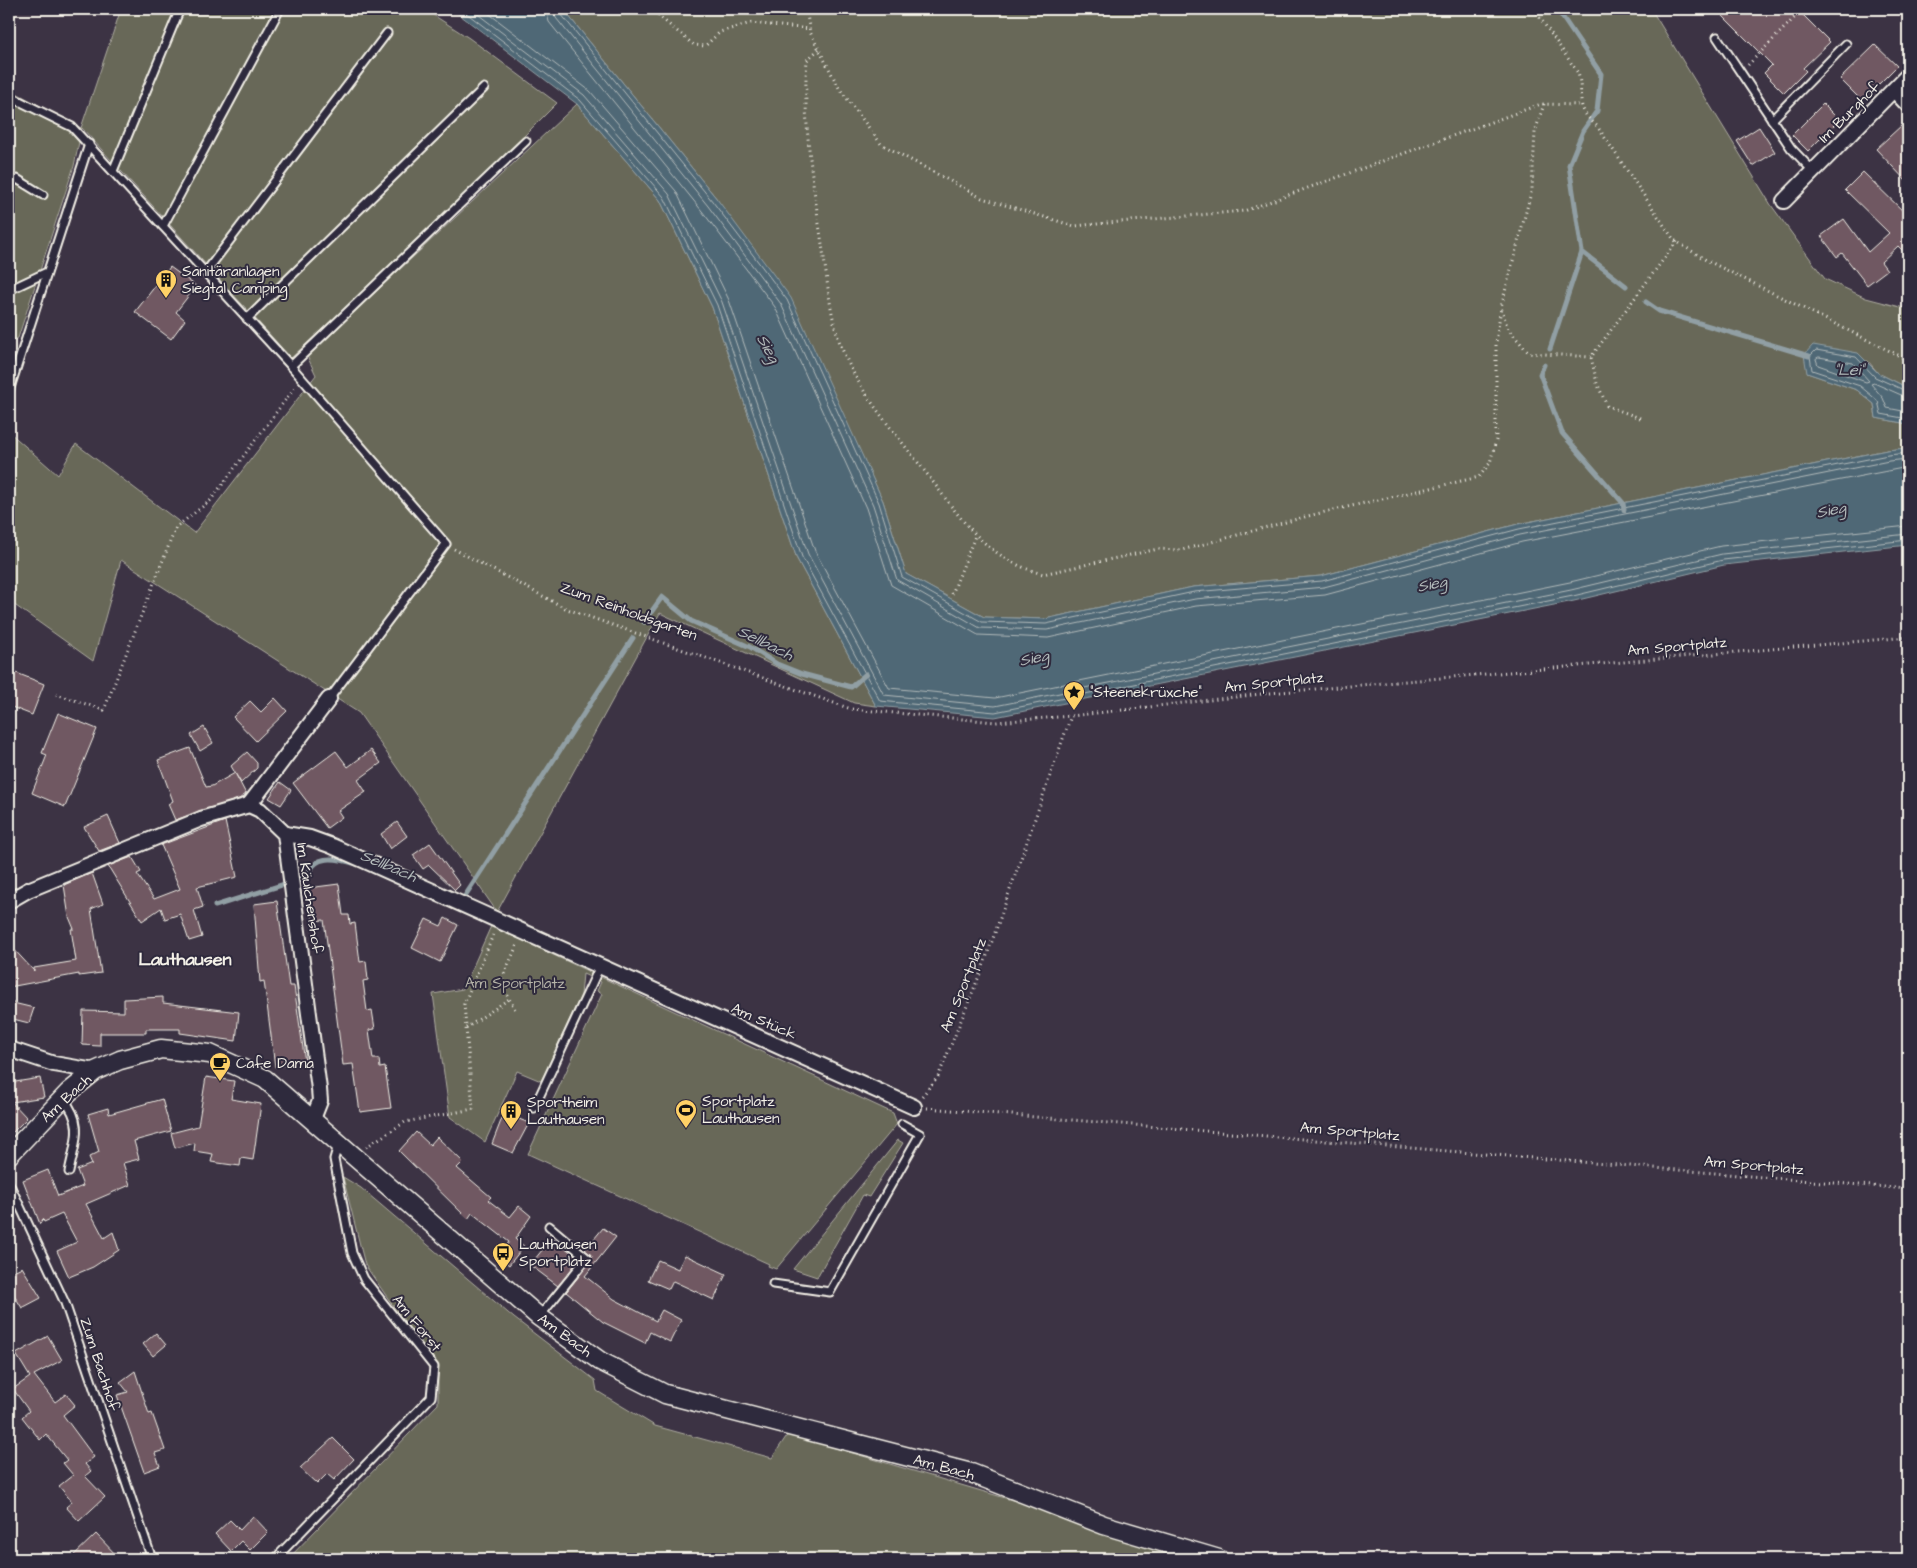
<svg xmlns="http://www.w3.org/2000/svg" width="1917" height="1568" viewBox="0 0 1917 1568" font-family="'Architects Daughter',sans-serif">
<rect width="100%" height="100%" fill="#3c3344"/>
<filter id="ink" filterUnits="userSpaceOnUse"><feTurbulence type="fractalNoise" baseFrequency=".02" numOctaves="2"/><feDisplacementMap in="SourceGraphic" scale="10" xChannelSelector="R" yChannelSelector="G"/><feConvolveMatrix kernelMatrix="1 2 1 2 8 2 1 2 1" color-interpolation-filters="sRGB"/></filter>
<g filter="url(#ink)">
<!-- green -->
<g fill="#676859" stroke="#aeaca0">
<path d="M121,9H424L469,38L557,103L443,217L291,358L82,128L74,166L18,338L9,342V89L81,128Z"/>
<path d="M563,9H1651L1771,205L1825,279L1866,298L1908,309V388L1878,373L1868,361L1807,373L1857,390L1874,404L1876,418L1908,424V448L1887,450L1518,524L1321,576L1193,587L1045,619L984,617L906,574L883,501L851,432L717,199Z"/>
<path d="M577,104L660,200L712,307L797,559L876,706L854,703L660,613L497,912L359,713L121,560L93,661L9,601V432L58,475L76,444L194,533L316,375L307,356Z"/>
<path d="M491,926L893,1113L897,1124L776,1269L768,1266L769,1264L528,1154L602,994L597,991L601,982L583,974L581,995L541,1081L517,1071L485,1142L450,1117L433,994L463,989Z"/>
<path d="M898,1140L903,1143L869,1197L863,1195L817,1277L793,1269Z"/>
<path d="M343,1177L361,1188L514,1318L595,1380L597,1391L655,1426L772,1458L788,1434L1212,1559H288L438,1404V1371L365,1265Z"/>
</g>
<!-- water -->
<g fill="#4f6876" stroke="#919fa4">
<path d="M452,9H563L717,199L791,298L883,501L906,574L984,617L1045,619L1193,587L1321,576L1518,524L1887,450L1908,448V545L1724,565L1574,601L995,717L876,706L797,559L712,307L660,200L577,104Z"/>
<path d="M1813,345L1858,353L1878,373L1908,388V424L1876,418L1874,404L1857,390L1807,373L1804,355Z"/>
</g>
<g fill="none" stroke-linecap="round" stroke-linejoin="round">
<!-- shore -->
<g stroke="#b2baba" stroke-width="1">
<path d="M461,9L580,100L664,197L717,305L802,557L880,701L995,712L1573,596L1723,560L1908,540"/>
<path d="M471,9L584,95L669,194L722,302L808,554L884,695L995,706L1571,590L1722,554L1908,534"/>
<path d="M483,9L590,91L676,191L729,300L815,551L889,688L995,698L1570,582L1721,546L1908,526"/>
<path d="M546,9L549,22L702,211L775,307L866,508L891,585L978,635L1048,638L1196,606L1325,595L1522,542L1908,467"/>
<path d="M553,9L556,18L708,206L781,304L873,505L897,580L980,628L1047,630L1195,599L1324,587L1520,535L1889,461L1908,459"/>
<path d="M560,9L561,14L713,202L787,300L879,503L902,577L982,622L1046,624L1194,592L1322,581L1519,529L1888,455L1908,453"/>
<path d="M1819,357L1853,363L1869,381L1866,382L1818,365L1816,359Z"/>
<path d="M1908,392L1875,377L1856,357L1816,350L1810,356L1812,370L1860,386L1878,401L1881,414L1908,419"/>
<path d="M1908,398L1874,383L1871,384L1883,398L1887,408L1908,412"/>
</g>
<!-- stream -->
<g stroke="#919fa4" stroke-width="5">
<path d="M1557,9L1601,74L1597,111L1583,131L1569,165L1582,252L1626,286"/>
<path d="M1646,302L1659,311L1809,356"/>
<path d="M1550,349L1582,252"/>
<path d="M1544,365L1540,374L1562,433L1623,503L1624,510"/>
<path d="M644,622L662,597L691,621L750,647L777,664L802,674L851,687L866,674"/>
<path d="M298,880C307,876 307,873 313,866C322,854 344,860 356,864"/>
<path d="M463,899L633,638"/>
<path d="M215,906L285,884"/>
</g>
</g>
<!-- building -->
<g fill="#705962" stroke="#f4f1e8">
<path d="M1716,9H1797L1830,42L1803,68L1806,71L1784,93L1764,73L1772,65Z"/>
<path d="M1875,45L1897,66L1862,101L1840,79Z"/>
<path d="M1823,104L1839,120L1808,151L1792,135Z"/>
<path d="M1902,125L1908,131V183L1876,149Z"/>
<path d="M1759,127L1775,152L1753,166L1737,141Z"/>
<path d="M1863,172L1908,216V256L1898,246L1881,262L1887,270L1867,285L1842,253L1837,257L1821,236L1844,219L1868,252L1889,233L1845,190Z"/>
<path d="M170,267L196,286L176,312L185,320L171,339L135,312Z"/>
<path d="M9,670L44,684L32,715L9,706Z"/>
<path d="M275,698L287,711L256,741L233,717L250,701L261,712Z"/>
<path d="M58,713L97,729L65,807L32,793L47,755L42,753Z"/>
<path d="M204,727L213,743L200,751L191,735Z"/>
<path d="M190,748L206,787L212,786L235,773L246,794L239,799L175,820L168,804L173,801L158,760Z"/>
<path d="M371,750L381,763L358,780L366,792L338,811L342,817L327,828L293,783L336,751L348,767Z"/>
<path d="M247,752L257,763V768L241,783L231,766Z"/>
<path d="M280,782L291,790L281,805L269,798Z"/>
<path d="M108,816L120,843L99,851L84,827Z"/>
<path d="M225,821L237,877L197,887L203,907L194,910L202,937L189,941L180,914L165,919L161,908L142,921L108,866L132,857L141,872L137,874L154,899L180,889L161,845Z"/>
<path d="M397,822L407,836L390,849L381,834Z"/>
<path d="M430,843L460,885L455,890L429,865L423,869L413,855Z"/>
<path d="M92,873L103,904L91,909L101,973L79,976V974L9,987V944L34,971V968L76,961L71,929H74L69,917L64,885Z"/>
<path d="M339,884L343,915H349L350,924L355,923L360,962L366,961L368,980L363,981L367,1011L372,1010L375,1029L369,1030L373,1059H379L380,1068L385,1067L391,1108L360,1112L353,1064L343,1065L324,920L313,921L308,888Z"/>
<path d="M277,901L289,986H294L305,1062L275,1067L264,981L260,982L254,904Z"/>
<path d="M445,918L458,925L440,962L412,948L426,919L441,926Z"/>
<path d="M163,997V1003L239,1012L236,1041L180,1033V1029H146V1033H100V1046L82,1045L83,1011L124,1012V999Z"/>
<path d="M9,1002L34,1008L29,1023L9,1018Z"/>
<path d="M206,1077L234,1081L231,1099L261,1104L253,1160L241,1158L240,1166L211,1162L213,1154L194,1151L195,1143L175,1148L171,1133L198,1126Z"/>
<path d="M40,1078L44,1097L12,1102L27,1118L9,1136V1083Z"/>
<path d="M162,1099L171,1131L134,1141L139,1159L123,1163L130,1185L86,1204L104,1238L113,1232L119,1250L93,1267L69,1277L57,1251L77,1242L62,1214L44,1222L43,1219L40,1224L23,1180L48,1170L58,1196L83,1186L77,1170L92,1164L89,1157L99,1152L88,1114L108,1108L109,1114Z"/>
<path d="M504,1113L529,1123L513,1153L492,1144Z"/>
<path d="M416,1132L430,1145L437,1137L463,1162L457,1168L491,1197L488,1200L510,1217L519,1206L531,1216L515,1239L524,1246L509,1265L498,1256L509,1242L472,1213L468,1219L399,1151Z"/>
<path d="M603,1228L616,1237L585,1276L614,1299L656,1321L662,1310L681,1320L670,1342L650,1332L645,1343L603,1322L566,1292L591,1261L592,1256L585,1250Z"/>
<path d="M552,1238L580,1259L558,1286L530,1265Z"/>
<path d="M685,1255L726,1274L714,1300L673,1281L669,1289L648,1280L658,1260L678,1269Z"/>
<path d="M22,1267L41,1298L22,1308L9,1287V1273Z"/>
<path d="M156,1333L166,1345L153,1356L143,1344Z"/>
<path d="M48,1336L62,1360L34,1375L55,1402L66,1394L75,1405L63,1415L94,1457L85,1464L91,1471L85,1476L105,1497L79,1521L66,1507L72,1502L59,1486L73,1475L63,1463L67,1460L46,1434L40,1440L22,1417L29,1411L13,1389L30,1377L16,1354Z"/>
<path d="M135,1371L149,1414L152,1413L165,1450L155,1453L160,1466L144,1472L117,1395L128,1392L120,1382Z"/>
<path d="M333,1438L354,1459L334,1480L327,1474L317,1484L300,1468Z"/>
<path d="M253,1516L268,1532L250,1550L241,1541L231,1551L215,1534L230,1520L240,1530Z"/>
<path d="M96,1534L120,1559H70Z"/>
</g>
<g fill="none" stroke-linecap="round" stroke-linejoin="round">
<!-- service casing -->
<g stroke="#f4f1e8" stroke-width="11">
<g id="service">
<path d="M1717,37L1791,148L1813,171"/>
<path d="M9,96L72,127L291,366L446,544L329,699"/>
<path d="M1772,120L1846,44"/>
<path d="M113,171L180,9"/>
<path d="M9,183L17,179L43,195"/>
<path d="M163,226L280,9"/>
<path d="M205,273L387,33"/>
<path d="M9,290L45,273"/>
<path d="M247,319L484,88"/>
<path d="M291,366L526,141"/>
<path d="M9,391L89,144"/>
<path d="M63,1098C85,1125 75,1141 69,1172"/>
<path d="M534,1108L600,966"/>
<path d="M9,1183L65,1303L152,1559"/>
<path d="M773,1284L830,1292L920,1134L902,1124"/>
<path d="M540,1316L587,1258L549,1226"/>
<path d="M275,1559L431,1397L434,1367L364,1279L352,1253L334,1159L338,1145"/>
</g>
</g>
<!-- minor casing -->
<g stroke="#f4f1e8" stroke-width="18">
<g id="minor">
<path d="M1894,90L1908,105"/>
<path d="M1784,201L1908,75"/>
<path d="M249,805L329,699"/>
<path d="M285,834L310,838L332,846L914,1107"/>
<path d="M9,901L28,890L201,819L249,805L260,810L285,834L319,1089L320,1101L313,1119"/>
<path d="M9,1049L54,1064L95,1071"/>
</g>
</g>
<!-- tertiary casing -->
<g stroke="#f4f1e8" stroke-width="21">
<path id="tertiary" d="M9,1155L69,1092L95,1071L120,1060L161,1049L210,1054L265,1079L539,1317L600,1361L665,1394L971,1473L1104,1525L1219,1559"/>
</g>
<!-- path -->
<g stroke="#f4f1e8" stroke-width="3" stroke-dasharray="1 4" stroke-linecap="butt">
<path d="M650,9L694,45L705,46L720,32L751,23L810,29"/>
<path d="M806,9L810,32L839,88L881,144L982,198L1074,226L1244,211L1541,104L1580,105"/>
<path d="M1534,9L1578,73C1585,99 1573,106 1597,126L1674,240L1706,260L1908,360"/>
<path d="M819,49L807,60C802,123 814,189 823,251C828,284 830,320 843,351C863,400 902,440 933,482C964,523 989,560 1043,574L1158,549L1182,550L1312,515L1479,477L1490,463L1496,440V343L1501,307"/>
<path d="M1748,65L1803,9"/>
<path d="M1544,104L1535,132L1532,189L1501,307L1508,329L1529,353L1591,357"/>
<path d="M1640,418L1607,406L1597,383L1591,357L1677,241"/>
<path d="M454,549L567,609L851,709L996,722L1071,716"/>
<path d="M952,594L975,536"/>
<path d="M56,694L104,710L176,527L210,501L295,387"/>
<path d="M515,1009L500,983L518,943"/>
<path d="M466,1028L509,999"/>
<path d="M922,1096L938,1077L984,964L1071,716L1270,693L1908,637"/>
<path d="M927,1108L1908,1189"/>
<path d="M366,1147L405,1122L473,1109L464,1004L493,935"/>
</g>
<!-- service -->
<use href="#service" stroke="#2f2a3d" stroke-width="7"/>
<!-- minor -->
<use href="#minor" stroke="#2f2a3d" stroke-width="14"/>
<!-- tertiary -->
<use href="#tertiary" stroke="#2f2a3d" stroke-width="18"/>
</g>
</g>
<!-- icons -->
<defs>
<g id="building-pin" transform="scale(1.125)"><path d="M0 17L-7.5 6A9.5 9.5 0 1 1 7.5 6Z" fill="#ffd166" stroke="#2f2a3d"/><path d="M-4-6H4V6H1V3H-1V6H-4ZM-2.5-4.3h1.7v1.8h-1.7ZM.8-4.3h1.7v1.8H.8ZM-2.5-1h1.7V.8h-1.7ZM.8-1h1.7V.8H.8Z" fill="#111"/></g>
<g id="sight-pin" transform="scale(1.125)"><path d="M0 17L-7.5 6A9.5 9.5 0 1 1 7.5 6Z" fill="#ffd166" stroke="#2f2a3d"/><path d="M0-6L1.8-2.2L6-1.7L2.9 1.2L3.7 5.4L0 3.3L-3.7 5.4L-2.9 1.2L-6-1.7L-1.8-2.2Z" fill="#111"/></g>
<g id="cafe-pin" transform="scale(1.125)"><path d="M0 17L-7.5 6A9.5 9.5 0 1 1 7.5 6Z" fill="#ffd166" stroke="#2f2a3d"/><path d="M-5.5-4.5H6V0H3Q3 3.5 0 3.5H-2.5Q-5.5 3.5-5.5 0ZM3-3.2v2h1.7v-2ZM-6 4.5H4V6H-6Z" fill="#111"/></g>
<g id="stadium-pin" transform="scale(1.125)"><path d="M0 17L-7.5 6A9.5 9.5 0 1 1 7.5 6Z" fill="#ffd166" stroke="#2f2a3d"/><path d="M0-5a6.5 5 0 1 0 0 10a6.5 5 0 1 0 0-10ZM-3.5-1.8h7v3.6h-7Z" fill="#111"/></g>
<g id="bus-pin" transform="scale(1.125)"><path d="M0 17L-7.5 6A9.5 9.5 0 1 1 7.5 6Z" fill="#ffd166" stroke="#2f2a3d"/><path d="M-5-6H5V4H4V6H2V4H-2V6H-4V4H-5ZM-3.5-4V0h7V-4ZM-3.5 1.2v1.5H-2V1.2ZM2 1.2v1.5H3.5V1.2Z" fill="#111"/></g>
</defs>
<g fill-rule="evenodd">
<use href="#building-pin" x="166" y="280"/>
<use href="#sight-pin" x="1074" y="692"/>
<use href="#cafe-pin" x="220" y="1063"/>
<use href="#stadium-pin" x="686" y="1110"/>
<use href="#building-pin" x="511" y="1111"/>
<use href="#bus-pin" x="503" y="1253"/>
</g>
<g text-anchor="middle" stroke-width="4" stroke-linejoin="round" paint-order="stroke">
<!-- street labels -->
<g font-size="15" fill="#f4f1e8" stroke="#2f2a3d">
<text transform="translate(1849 112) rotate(-45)" y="5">Im Burghof</text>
<text transform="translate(629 611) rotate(20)" y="5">Zum Reinholdsgarten</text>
<text transform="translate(1677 646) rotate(-5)" y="5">Am Sportplatz</text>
<text transform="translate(1274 682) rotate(-6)" y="5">Am Sportplatz</text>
<text transform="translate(310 898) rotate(82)" y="5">Im Käulchenshof</text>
<text transform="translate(963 985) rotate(-68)" y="5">Am Sportplatz</text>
<text transform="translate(764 1021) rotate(24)" y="5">Am Stück</text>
<text transform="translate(66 1098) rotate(-43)" y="5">Am Bach</text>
<text transform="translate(1350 1131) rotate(5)" y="5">Am Sportplatz</text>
<text transform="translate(1754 1165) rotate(5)" y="5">Am Sportplatz</text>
<text transform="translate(417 1323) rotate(51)" y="5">Am Forst</text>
<text transform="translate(565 1335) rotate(36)" y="5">Am Bach</text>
<text transform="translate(100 1364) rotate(72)" y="5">Zum Bachhof</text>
<text transform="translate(944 1467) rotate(15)" y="5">Am Bach</text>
</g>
<!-- poi labels -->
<g font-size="15" fill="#f4f1e8" stroke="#2f2a3d" text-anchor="start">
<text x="182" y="276">Sanitäranlagen<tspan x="182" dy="17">Siegtal Camping</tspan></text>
<text x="1090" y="697">"Steenekrüxche"</text>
<text x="236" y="1068">Cafe Dama</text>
<text x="702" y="1106">Sportplatz<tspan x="702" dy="17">Lauthausen</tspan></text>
<text x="527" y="1107">Sportheim<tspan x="527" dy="17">Lauthausen</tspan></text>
<text x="519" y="1249">Lauthausen<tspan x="519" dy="17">Sportplatz</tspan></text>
</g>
<!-- park labels -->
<g font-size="15" fill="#b5b3a8" stroke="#2f2a3d">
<text x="515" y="988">Am Sportplatz</text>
</g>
<!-- water labels -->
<g font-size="16" font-style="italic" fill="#b2baba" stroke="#2f2a3d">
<text transform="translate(769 348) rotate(61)" y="6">Sieg</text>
<text x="1849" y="375">"Lei"</text>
<text transform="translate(1831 509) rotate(-11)" y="6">Sieg</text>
<text transform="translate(1432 583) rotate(-11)" y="6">Sieg</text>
<text transform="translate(766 642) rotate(26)" y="6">Sellbach</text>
<text transform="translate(1034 657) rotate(-11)" y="6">Sieg</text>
<text transform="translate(389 865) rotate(23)" y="6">Sellbach</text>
</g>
<!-- quarter labels -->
<g font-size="18" font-weight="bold" fill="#f4f1e8" stroke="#2f2a3d">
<text x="185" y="965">Lauthausen</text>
</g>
</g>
<!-- margin -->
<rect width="1917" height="1568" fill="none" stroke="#2f2a3d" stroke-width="30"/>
<rect x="15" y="15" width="1887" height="1538" fill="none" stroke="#f4f1e8" stroke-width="2" filter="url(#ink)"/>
</svg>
